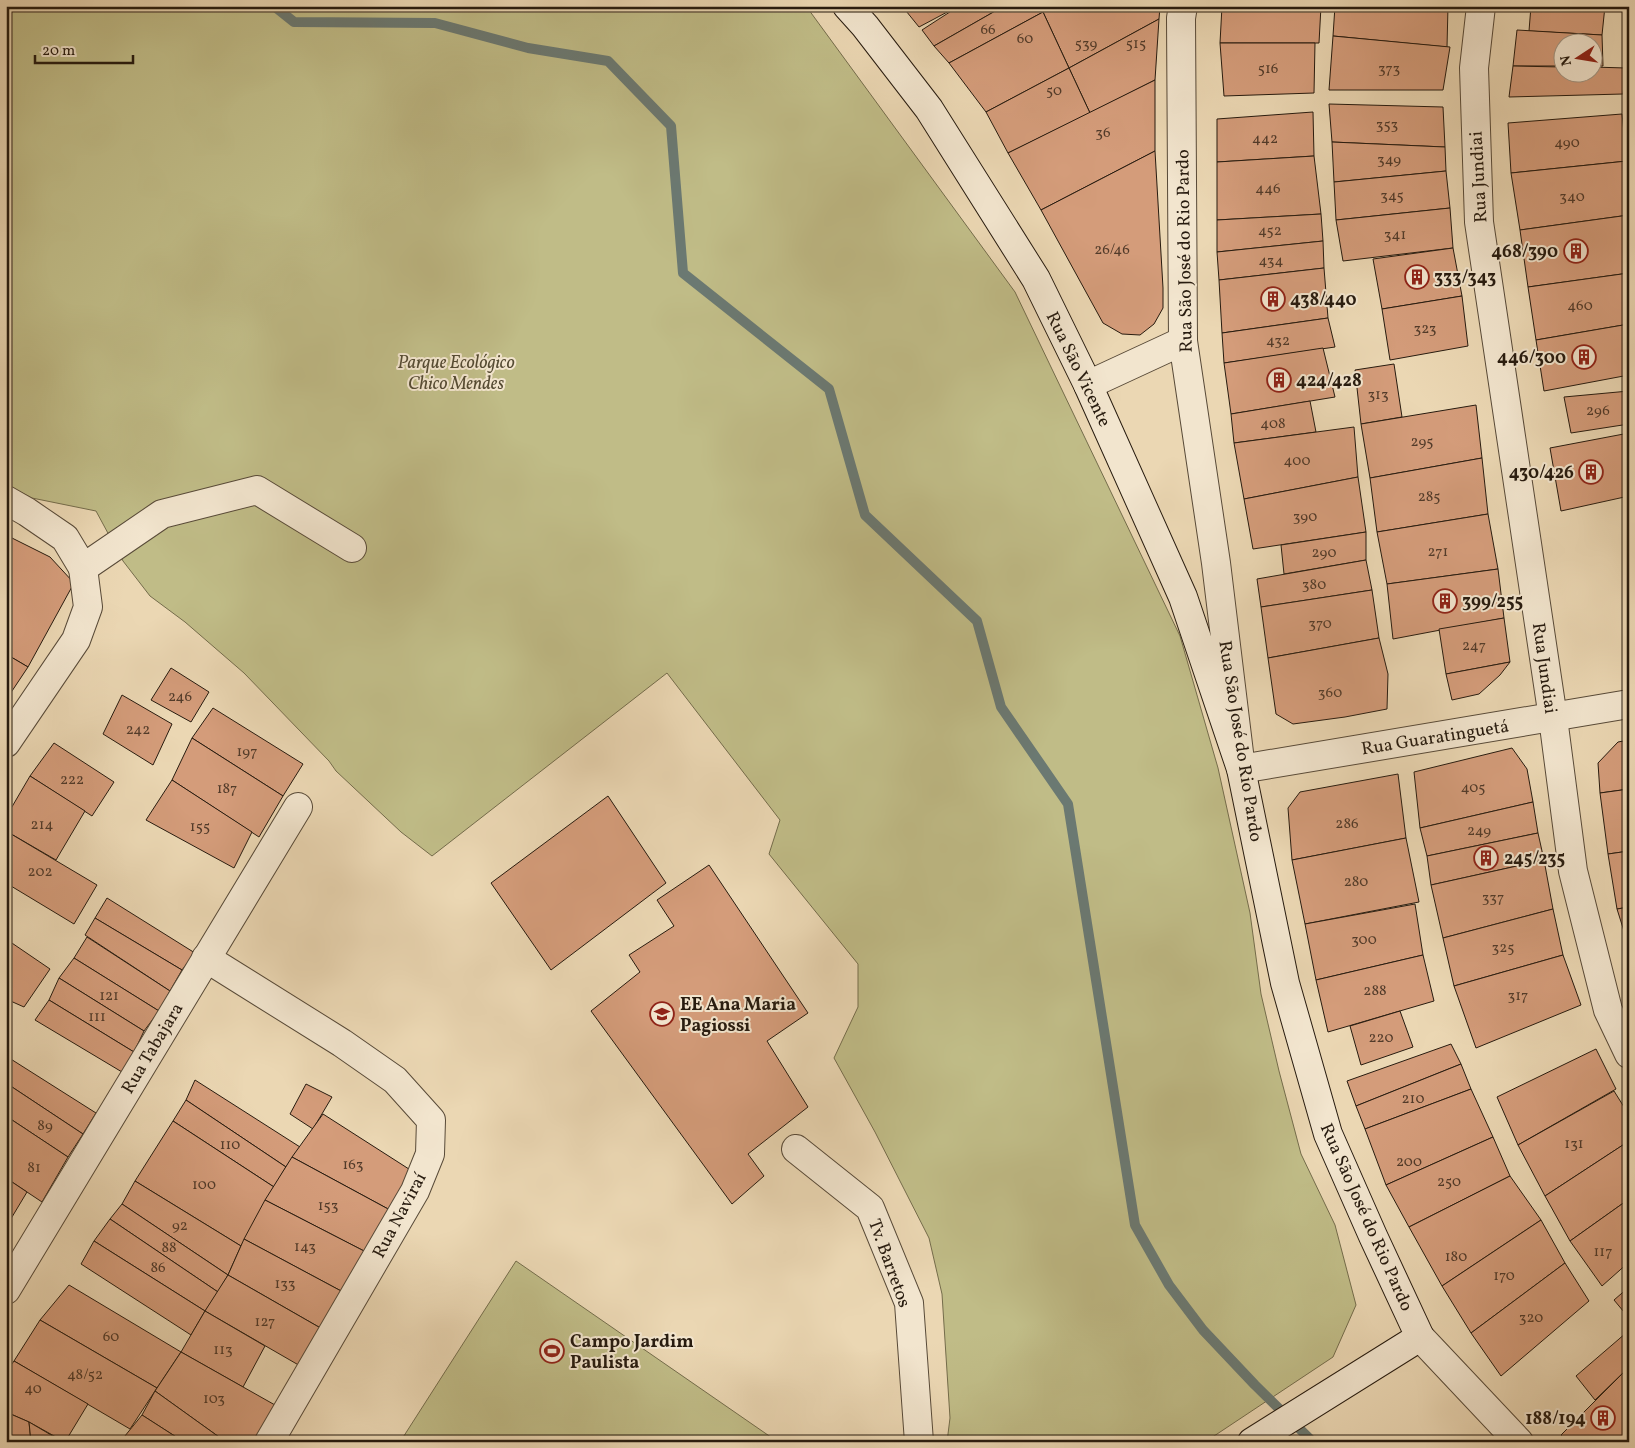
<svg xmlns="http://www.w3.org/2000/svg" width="1635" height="1448" viewBox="0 0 1635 1448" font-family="Vollkorn,serif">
<rect width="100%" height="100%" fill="#ebd7b3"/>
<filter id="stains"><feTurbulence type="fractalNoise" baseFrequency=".004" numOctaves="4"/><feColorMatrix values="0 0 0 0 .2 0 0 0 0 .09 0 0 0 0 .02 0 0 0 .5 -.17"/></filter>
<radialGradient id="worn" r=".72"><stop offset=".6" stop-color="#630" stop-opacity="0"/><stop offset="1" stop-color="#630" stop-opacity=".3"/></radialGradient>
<!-- green -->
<g fill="#c0bc87" stroke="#746c4b">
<path d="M6,6H806L1015,292L1180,636L1218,768L1250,913L1261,994L1279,1071L1301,1154L1335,1225L1356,1305L1333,1357L1205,1442H947L950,1418L942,1294L929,1238L875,1132L834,1058L858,1007V964L769,854L780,820L667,673L432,856L401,832L336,771L329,761L244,673L185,622L150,596L123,561L96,511L32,498L6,485Z"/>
<path d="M516,1261L778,1442H400Z"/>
</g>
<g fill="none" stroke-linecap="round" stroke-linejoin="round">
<!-- stream -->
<path stroke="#6b7972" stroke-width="10" d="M274,6L294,22L435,23L528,48L608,61L671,126L683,273L829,389L865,515L977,621L1001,707L1068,804L1135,1225L1169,1285L1203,1330L1255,1385L1313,1442"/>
</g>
<!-- building -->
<g fill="#d49c7a" stroke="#271b0f">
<path d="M902,6H949L951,10L919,27Z"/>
<path d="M959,6H1004L934,46L922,30Z"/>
<path d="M1004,6H1040L1043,12L949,63L934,46Z"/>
<path d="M1040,6H1054L1043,12Z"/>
<path d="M1054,6H1160L1159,19L1069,68L1043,12Z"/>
<path d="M1222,6H1321L1319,43H1220Z"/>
<path d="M1335,6H1448L1447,47L1333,36Z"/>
<path d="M1531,6H1605L1602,35L1529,31Z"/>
<path d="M1043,12L1069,68L986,112L949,63Z"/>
<path d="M1159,19L1155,80L1090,113L1069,68Z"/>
<path d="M1517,30L1602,35L1603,66H1592V42H1562V66H1513Z"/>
<path d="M1333,36L1450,47L1443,90H1329Z"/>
<path d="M1220,43H1315L1314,93L1224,96Z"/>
<path d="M1513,66L1562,67V72H1592V67L1626,68L1623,94L1509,97Z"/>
<path d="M1069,68L1090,113L1008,153L986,112Z"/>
<path d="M1155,80V151L1041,210L1008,153Z"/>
<path d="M1329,104L1443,107L1445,147L1332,142Z"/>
<path d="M1313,112L1314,156L1217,162V119Z"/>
<path d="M1622,114L1627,161L1511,173L1508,123Z"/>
<path d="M1332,142L1445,147L1446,171L1334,182Z"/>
<path d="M1155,151L1163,288V308L1154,324L1140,335L1122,334L1103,323L1041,210Z"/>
<path d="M1314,156L1321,214L1217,220V162Z"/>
<path d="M1627,161L1629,177V215L1520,230L1511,173Z"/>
<path d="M1446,171L1450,208L1336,220L1334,182Z"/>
<path d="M1450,208L1453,248L1343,261L1336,220Z"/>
<path d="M1321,214L1323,241L1217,252V220Z"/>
<path d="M1629,215V273L1528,287L1520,230Z"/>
<path d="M1323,241L1324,268L1219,280L1217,252Z"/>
<path d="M1453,248L1462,296L1382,309L1373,259Z"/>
<path d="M1324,268L1328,318L1222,333L1219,280Z"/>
<path d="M1629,273V324L1536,340L1528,287Z"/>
<path d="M1462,296L1468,346L1390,360L1382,309Z"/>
<path d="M1328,318L1335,347L1224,363L1222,333Z"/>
<path d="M1629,324V375L1544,391L1536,340Z"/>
<path d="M1323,348L1335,397L1231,414L1224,363Z"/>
<path d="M1394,364L1402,417L1361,424L1355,370Z"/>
<path d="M1629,391V424L1571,433L1564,397Z"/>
<path d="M1310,401L1316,432L1234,443L1231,414Z"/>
<path d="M1476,405L1482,458L1370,478L1361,424Z"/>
<path d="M1354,427L1358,477L1244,499L1234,443Z"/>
<path d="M1629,433V496L1561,511L1550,448Z"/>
<path d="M1482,458L1488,514L1377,532L1370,478Z"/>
<path d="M1358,477L1366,532L1253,549L1244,499Z"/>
<path d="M1488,514L1498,569L1387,584L1377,532Z"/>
<path d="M1366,532V560L1284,574L1281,545Z"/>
<path d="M6,535L50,557L74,583L28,667L6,654Z"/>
<path d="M1366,560L1372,590L1261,607L1257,579Z"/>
<path d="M1498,569L1504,618L1393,639L1387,584Z"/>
<path d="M1372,590L1379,638L1268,658L1261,607Z"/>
<path d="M1504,618L1510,662L1446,674L1439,629Z"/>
<path d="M1379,638L1388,674L1387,709L1345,717L1293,724L1276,714L1268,658Z"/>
<path d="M6,654L28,667L6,700Z"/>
<path d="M1510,662L1500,675L1479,694L1452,700L1446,674Z"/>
<path d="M171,668L209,692L191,722L151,700Z"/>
<path d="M122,695L172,724L153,765L103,734Z"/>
<path d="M213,708L303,764L283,796L192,738Z"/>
<path d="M192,738L283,796L259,837L172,780Z"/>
<path d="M1629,740V789L1600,793L1598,763L1618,742Z"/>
<path d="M54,743L114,782L92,816L30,776Z"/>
<path d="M1512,748L1527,769L1533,802L1420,828L1414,772Z"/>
<path d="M1398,774L1406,838L1292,860L1288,808L1300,792Z"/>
<path d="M30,776L85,811L56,860L6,831V817Z"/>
<path d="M172,780L252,832L234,868L146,820Z"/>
<path d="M1629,789V851L1608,854L1600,793Z"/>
<path d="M608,796L666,883L551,970L491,883Z"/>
<path d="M1533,802L1538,833L1427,856L1420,828Z"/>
<path d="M6,831L97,885L74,924L6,883Z"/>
<path d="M1538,833L1544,860L1431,885L1427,856Z"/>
<path d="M1406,838L1419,902L1305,924L1292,860Z"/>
<path d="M1629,851V907L1617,909L1608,854Z"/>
<path d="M1544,860L1553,909L1443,938L1431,885Z"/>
<path d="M709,865L808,1013L767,1041L808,1107L748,1154L764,1176L732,1204L591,1011L640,972L629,955L674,926L657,900Z"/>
<path d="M107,898L195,953L182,970L95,918Z"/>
<path d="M1415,904L1423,955L1316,980L1305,924Z"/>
<path d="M1629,907V947L1617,909Z"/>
<path d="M1553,909L1563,955L1454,986L1443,938Z"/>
<path d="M95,918L182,970L170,991L85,935Z"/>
<path d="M87,937L170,991L159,1011L74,958Z"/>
<path d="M6,939L50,969L24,1007L6,999Z"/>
<path d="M1423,955L1434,1001L1328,1032L1316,980Z"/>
<path d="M1563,955L1581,1005L1476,1048L1454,986Z"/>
<path d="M74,958L159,1011L144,1031L59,978Z"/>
<path d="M59,978L144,1031L134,1052L49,1000Z"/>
<path d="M49,1000L134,1052L122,1072L35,1020Z"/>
<path d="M1400,1011L1413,1047L1361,1065L1350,1026Z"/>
<path d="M1451,1044L1461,1064L1356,1106L1347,1081Z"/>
<path d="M1596,1049L1616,1089L1518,1145L1497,1097Z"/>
<path d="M6,1056L96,1113L83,1134L6,1083Z"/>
<path d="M1461,1064L1471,1089L1365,1129L1356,1106Z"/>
<path d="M195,1080L300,1147L286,1167L186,1100Z"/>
<path d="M6,1083L83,1134L68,1157L6,1116Z"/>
<path d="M306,1084L332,1097L313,1129L290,1114Z"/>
<path d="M1471,1089L1493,1137L1386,1185L1365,1129Z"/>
<path d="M1614,1091L1629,1115V1141L1545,1196L1518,1145Z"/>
<path d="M186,1100L286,1167L274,1187L173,1121Z"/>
<path d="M323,1114L412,1171L390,1210L292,1157Z"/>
<path d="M6,1116L68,1157L42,1202L6,1178Z"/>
<path d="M173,1121L274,1187L241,1246L135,1181Z"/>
<path d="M1493,1137L1510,1176L1409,1227L1386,1185Z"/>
<path d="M1629,1141V1199L1570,1241L1545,1196Z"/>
<path d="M292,1157L390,1210L366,1252L265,1200Z"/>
<path d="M1510,1176L1541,1220L1442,1286L1409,1227Z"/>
<path d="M6,1178L27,1192L6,1227Z"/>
<path d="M135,1181L241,1246L228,1275L122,1204Z"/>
<path d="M1629,1199V1262L1602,1286L1570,1241Z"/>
<path d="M265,1200L366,1252L343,1292L244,1239Z"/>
<path d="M122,1204L228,1275L218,1292L110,1219Z"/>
<path d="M110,1219L218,1292L205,1311L94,1241Z"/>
<path d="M1541,1220L1565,1263L1471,1333L1442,1286Z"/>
<path d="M244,1239L343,1292L324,1330L228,1275Z"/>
<path d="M94,1241L205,1311L191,1335L81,1264Z"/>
<path d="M1565,1263L1589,1301L1501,1376L1471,1333Z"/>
<path d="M228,1275L324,1330L302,1367L205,1311Z"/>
<path d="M69,1285L181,1352L157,1388L40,1320Z"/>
<path d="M1629,1287V1318L1614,1300Z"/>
<path d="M205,1311L265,1346L243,1387L181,1352Z"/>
<path d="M40,1320L157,1388L130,1429L14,1361Z"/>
<path d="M1626,1333L1629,1336V1367L1595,1400L1576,1376Z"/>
<path d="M181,1352L275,1405L256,1442H226L155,1391Z"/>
<path d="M14,1361L88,1404L65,1442L29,1422L6,1412V1372Z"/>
<path d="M1629,1367V1442H1568L1561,1435Z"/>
<path d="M155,1391L226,1442H184L142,1415Z"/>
<path d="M6,1412L29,1422L31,1442H6Z"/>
<path d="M142,1415L184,1442H120Z"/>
<path d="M29,1422L63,1442H31Z"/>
</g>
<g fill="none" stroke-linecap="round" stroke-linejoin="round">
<!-- street casing -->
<g stroke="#584a38" stroke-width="30">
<g id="street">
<path d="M1183,6L1181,18L1183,341L1216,563L1241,769L1629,704"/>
<path d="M1481,6L1474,68L1479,222L1553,718L1573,871L1608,1010L1629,1054"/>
<path d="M1088,385L1183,341"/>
<path d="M6,500L27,512L65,538L83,568L162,514L257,490L352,548"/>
<path d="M6,743L76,640L88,607L83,568"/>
<path d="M206,958L342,1043L395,1080L431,1120L430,1154L415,1191L269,1442"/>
<path d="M796,1149L870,1208L909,1303L919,1442"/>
<path d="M6,1290L298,807"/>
<path d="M1420,1337L1519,1442"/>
</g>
</g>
<!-- secondary casing -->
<g stroke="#271b0f" stroke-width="30">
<path id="secondary" d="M847,6L865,26L929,109L1036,279L1088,385L1183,597L1241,769L1285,983L1328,1134L1373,1236L1420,1337L1252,1442"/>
</g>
<!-- street -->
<use href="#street" stroke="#f2e5ce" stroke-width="28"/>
<!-- secondary -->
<use href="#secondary" stroke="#f2e5ce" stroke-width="28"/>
</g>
<!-- icons -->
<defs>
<g id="building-ring" transform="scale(1.25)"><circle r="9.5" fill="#f2e5ce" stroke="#8f2418" stroke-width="1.5"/><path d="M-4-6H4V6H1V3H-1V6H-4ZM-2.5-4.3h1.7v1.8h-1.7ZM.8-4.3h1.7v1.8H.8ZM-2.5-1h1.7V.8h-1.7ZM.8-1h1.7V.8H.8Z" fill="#8f2418"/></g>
<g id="school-ring" transform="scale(1.25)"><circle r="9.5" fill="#f2e5ce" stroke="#8f2418" stroke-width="1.5"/><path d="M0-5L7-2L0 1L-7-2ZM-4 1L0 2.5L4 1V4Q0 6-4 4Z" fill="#8f2418"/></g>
<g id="stadium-ring" transform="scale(1.25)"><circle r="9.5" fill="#f2e5ce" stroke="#8f2418" stroke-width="1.5"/><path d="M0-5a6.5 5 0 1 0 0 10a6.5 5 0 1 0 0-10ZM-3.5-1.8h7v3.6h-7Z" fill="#8f2418"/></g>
</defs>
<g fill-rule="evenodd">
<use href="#building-ring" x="1576" y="251"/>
<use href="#building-ring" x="1417" y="277"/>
<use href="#building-ring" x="1273" y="299"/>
<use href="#building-ring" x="1584" y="357"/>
<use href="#building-ring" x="1279" y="380"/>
<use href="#building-ring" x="1591" y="472"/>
<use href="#building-ring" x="1445" y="601"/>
<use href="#building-ring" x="1486" y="858"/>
<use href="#school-ring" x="662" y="1014"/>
<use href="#stadium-ring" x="552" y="1351"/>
<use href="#building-ring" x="1603" y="1418"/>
</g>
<g text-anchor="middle" stroke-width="4" stroke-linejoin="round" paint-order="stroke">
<!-- number labels -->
<g font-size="15" fill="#523b2a">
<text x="988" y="34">66</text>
<text x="1025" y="43">60</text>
<text x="1086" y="48">539</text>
<text x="1136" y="48">515</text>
<text x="1268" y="73">516</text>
<text x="1389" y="73">373</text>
<text x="1054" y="95">50</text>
<text x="1387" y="129">353</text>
<text x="1103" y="137">36</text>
<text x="1265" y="143">442</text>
<text x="1567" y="147">490</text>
<text x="1389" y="164">349</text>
<text x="1268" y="193">446</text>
<text x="1392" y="200">345</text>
<text x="1572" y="201">340</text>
<text x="1270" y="235">452</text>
<text x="1395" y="239">341</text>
<text x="1112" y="254">26/46</text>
<text x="1271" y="265">434</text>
<text x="1580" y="310">460</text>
<text x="1425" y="333">323</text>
<text x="1278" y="345">432</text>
<text x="1378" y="399">313</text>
<text x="1598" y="415">296</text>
<text x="1273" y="428">408</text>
<text x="1422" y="446">295</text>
<text x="1297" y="465">400</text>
<text x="1429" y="501">285</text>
<text x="1305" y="521">390</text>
<text x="1438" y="556">271</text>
<text x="1324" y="557">290</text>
<text x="1314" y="589">380</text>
<text x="1320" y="628">370</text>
<text x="1474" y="650">247</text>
<text x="1330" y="697">360</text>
<text x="180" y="701">246</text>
<text x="138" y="734">242</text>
<text x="247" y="756">197</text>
<text x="72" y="784">222</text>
<text x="1473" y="792">405</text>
<text x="227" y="793">187</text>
<text x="1347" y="828">286</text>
<text x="42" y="829">214</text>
<text x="200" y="831">155</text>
<text x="1479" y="835">249</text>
<text x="40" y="876">202</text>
<text x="1356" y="886">280</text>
<text x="1493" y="902">337</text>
<text x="1364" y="944">300</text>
<text x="1503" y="952">325</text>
<text x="1375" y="995">288</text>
<text x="109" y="1000">121</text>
<text x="1518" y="1000">317</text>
<text x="97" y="1021">111</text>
<text x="1381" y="1042">220</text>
<text x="1413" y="1103">210</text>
<text x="45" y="1130">89</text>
<text x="1574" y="1148">131</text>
<text x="230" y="1149">110</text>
<text x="1409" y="1166">200</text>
<text x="353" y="1169">163</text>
<text x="34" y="1172">81</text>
<text x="1449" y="1186">250</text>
<text x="204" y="1189">100</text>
<text x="328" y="1210">153</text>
<text x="180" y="1230">92</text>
<text x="305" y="1251">143</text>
<text x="169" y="1252">88</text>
<text x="1603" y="1256">117</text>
<text x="1456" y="1261">180</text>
<text x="158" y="1272">86</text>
<text x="1504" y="1280">170</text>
<text x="285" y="1288">133</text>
<text x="1531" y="1322">320</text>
<text x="265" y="1326">127</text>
<text x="111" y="1341">60</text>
<text x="223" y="1354">113</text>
<text x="85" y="1379">48/52</text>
<text x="33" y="1393">40</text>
<text x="214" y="1403">103</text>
</g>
<!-- street labels -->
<g font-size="18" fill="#271b0f" stroke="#f2e5ce">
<text transform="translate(1478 177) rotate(-93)" y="6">Rua Jundiai</text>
<text transform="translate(1184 251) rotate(-91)" y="6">Rua São José do Rio Pardo</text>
<text transform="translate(1079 369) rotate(64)" y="6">Rua São Vicente</text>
<text transform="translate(1545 668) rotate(82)" y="6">Rua Jundiai</text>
<text transform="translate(1435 737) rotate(-9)" y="6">Rua Guaratinguetá</text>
<text transform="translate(1241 741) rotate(81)" y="6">Rua São José do Rio Pardo</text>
<text transform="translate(152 1048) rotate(-59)" y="6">Rua Tabajara</text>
<text transform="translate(399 1215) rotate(-62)" y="6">Rua Naviraí</text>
<text transform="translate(1367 1217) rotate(66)" y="6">Rua São José do Rio Pardo</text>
<text transform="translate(890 1263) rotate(70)" y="6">Tv. Barretos</text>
</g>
<!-- poi labels -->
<g font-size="18" font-weight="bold" fill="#271b0f" stroke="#f2e5ce" text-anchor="start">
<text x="1558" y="257" text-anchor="end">468/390</text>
<text x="1434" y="283">333/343</text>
<text x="1290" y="305">438/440</text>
<text x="1566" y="363" text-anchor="end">446/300</text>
<text x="1296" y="386">424/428</text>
<text x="1574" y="478" text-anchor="end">430/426</text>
<text x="1462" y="607">399/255</text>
<text x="1504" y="864">245/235</text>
<text x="680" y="1010">EE Ana Maria<tspan x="680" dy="21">Pagiossi</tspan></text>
<text x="570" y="1347">Campo Jardim<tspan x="570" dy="21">Paulista</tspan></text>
<text x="1586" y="1424" text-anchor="end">188/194</text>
</g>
<!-- park labels -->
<g font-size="18" font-style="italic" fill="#554b33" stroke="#f2e5ce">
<text x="456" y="368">Parque Ecológico<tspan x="456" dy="21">Chico Mendes</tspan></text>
</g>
</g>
<!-- margin -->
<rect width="1635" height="1448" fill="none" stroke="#ebd7b3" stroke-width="25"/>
<rect x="8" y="8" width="1620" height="1433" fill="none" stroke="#271b0f" stroke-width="2.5"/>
<rect x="12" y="12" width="1610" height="1423" fill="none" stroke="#271b0f"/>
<!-- north arrow -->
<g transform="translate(1578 58) rotate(258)"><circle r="24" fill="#f2e5ce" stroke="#a19482"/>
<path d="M0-4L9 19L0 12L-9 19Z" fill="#8f2418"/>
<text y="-8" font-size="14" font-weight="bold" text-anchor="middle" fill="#271b0f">N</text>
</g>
<!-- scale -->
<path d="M35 55v8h98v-8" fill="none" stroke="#271b0f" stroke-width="2.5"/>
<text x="42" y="55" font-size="15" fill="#271b0f" stroke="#f2e5ce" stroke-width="4" paint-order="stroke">20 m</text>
<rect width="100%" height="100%" filter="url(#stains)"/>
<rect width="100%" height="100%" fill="url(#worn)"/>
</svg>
